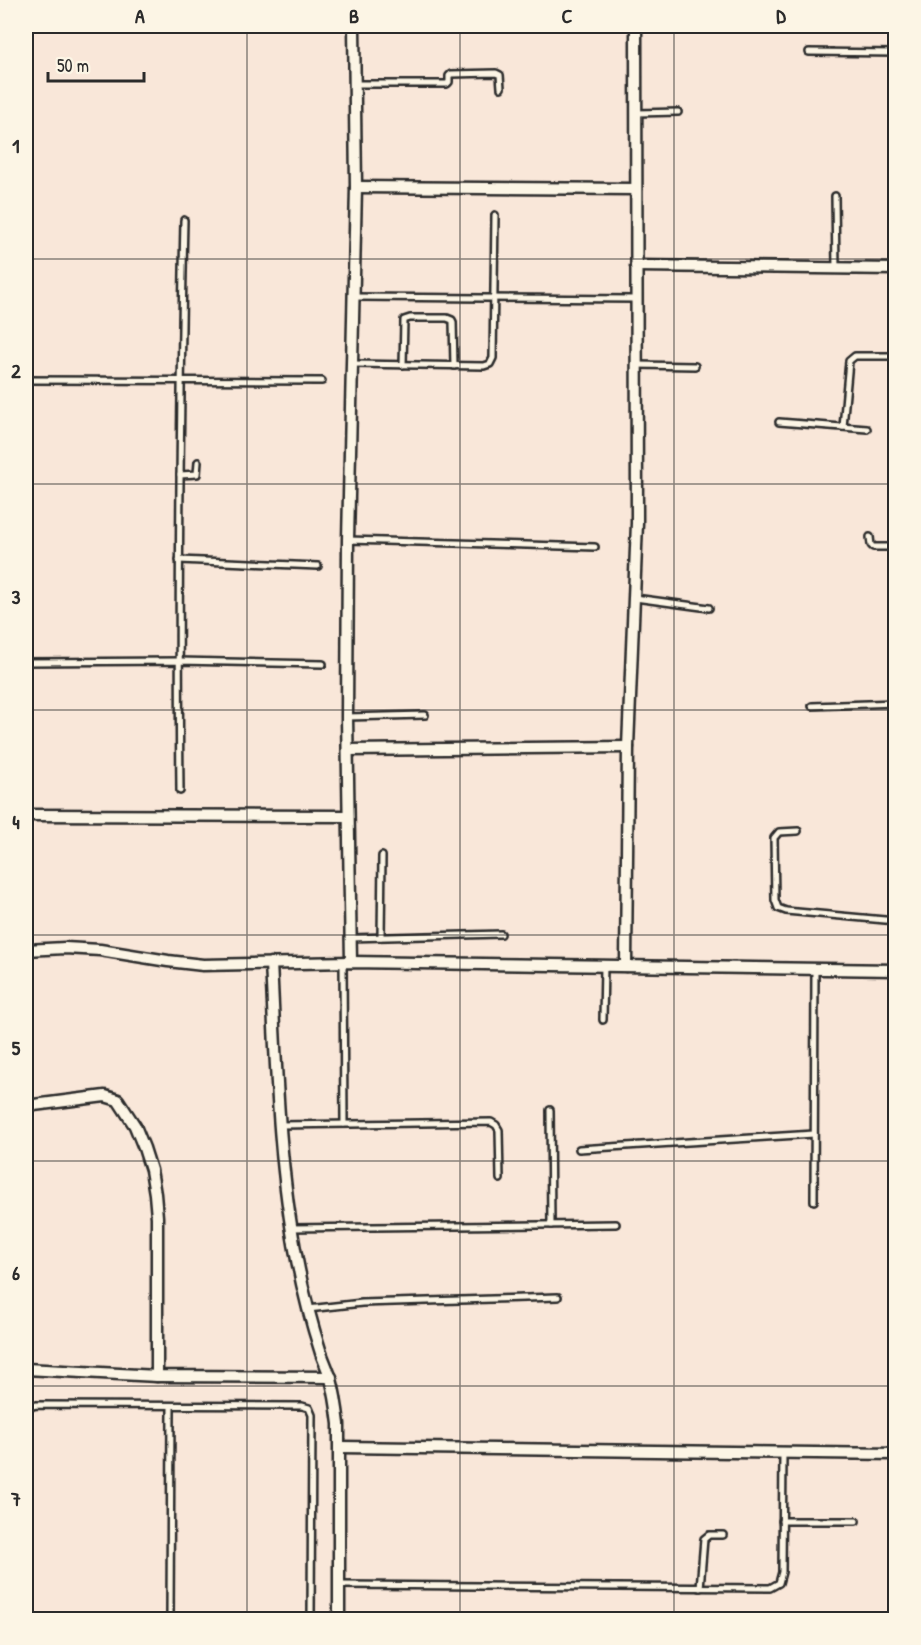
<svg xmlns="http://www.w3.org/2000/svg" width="921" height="1645" viewBox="0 0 921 1645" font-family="'Patrick Hand',sans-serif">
<rect width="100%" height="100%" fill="#f9e7d9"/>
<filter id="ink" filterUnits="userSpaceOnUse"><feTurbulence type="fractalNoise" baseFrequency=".0167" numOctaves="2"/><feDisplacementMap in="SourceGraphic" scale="12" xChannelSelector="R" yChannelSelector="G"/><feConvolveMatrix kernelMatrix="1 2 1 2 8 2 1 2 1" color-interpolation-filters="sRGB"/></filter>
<g filter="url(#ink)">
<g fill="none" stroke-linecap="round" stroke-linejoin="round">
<!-- service casing -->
<g stroke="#2b2b2b" stroke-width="10">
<g id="service">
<path d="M809,52L896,53"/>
<path d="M355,84H447L449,82V76L451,74L496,73L500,75L501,88"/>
<path d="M637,113L678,112"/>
<path d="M835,196L836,269"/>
<path d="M354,297L635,299"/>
<path d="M353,364L484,366L490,364L493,358L495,215"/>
<path d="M403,365L404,320L410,318H447L452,320L453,322L454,366"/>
<path d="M637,365L695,366"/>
<path d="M26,380L322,381"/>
<path d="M779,422L867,429"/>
<path d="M843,427L849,361L855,356H896"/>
<path d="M180,475L197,474L198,462"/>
<path d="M870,537L871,545L873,547H896"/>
<path d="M348,540L595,547"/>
<path d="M179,560L318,566"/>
<path d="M635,598L709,608"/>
<path d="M26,662L179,661L323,664"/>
<path d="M812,706L896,703"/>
<path d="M347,717L425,715"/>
<path d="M180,791C178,601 180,410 184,220"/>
<path d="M798,831L779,832L774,838L775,900L778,908L786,911L896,921"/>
<path d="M381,937L382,856"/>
<path d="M350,938L501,934"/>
<path d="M343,962L344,1124"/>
<path d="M603,1020L604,966"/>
<path d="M550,1110L551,1225"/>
<path d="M280,1125L491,1122L496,1125L499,1130L500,1179"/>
<path d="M579,1149L814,1134"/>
<path d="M814,1201L815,969"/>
<path d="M291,1228L616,1224"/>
<path d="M308,1309L362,1303L558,1297"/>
<path d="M26,1412L32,1406L37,1405L302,1406L309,1408L312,1415L311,1620"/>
<path d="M782,1521H856"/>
<path d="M26,1563V1620"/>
<path d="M339,1585L770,1588L779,1583L782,1572L783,1453"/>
<path d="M700,1588L704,1539L709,1535H723"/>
<path d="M170,1620L171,1406"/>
</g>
</g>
<!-- minor casing -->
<g stroke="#2b2b2b" stroke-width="15">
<g id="minor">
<path d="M356,187L636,189"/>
<path d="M636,266L896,269"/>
<path d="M348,750L628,747"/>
<path d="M26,815L348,816"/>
<path d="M26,950L65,948L100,950L168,961L203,965L351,962L896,970"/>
<path d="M351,962L347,717L348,540L356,187L354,26"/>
<path d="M271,963C276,1062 278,1162 297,1260C303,1291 311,1322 321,1353C324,1361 328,1370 331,1379C335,1393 337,1408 339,1424V1620"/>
<path d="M626,966L628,747L637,523L636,26"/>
<path d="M26,1106L105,1096L118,1100L135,1126L144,1148L151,1170L155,1194L157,1217V1376"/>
<path d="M26,1369L157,1376L331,1377"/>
<path d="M340,1447L896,1454"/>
</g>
</g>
<!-- service -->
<use href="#service" stroke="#fcf5e5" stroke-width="5"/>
<!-- minor -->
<use href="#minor" stroke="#fcf5e5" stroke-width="10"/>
</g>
</g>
<!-- grid -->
<path fill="none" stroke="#2b2b2b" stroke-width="1.5" stroke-opacity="0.55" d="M247,26V1620M460,26V1620M674,26V1620M26,259H896M26,484H896M26,710H896M26,935H896M26,1161H896M26,1386H896"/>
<!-- margin -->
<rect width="921" height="1645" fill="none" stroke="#fcf5e5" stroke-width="66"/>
<!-- scale -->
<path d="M48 72v9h96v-9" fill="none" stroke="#2b2b2b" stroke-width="3"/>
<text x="57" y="72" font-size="18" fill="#2b2b2b" stroke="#fcf5e5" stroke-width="4.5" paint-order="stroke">50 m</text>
<rect x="33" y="33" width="855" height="1579" fill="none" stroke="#2b2b2b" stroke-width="2"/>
<g font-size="20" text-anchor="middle" font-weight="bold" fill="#2b2b2b">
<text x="140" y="23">A</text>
<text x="354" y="23">B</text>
<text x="567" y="23">C</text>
<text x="781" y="23">D</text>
<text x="16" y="153">1</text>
<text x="16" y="378">2</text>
<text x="16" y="604">3</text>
<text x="16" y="829">4</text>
<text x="16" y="1055">5</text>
<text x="16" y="1280">6</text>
<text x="16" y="1506">7</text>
</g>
</svg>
